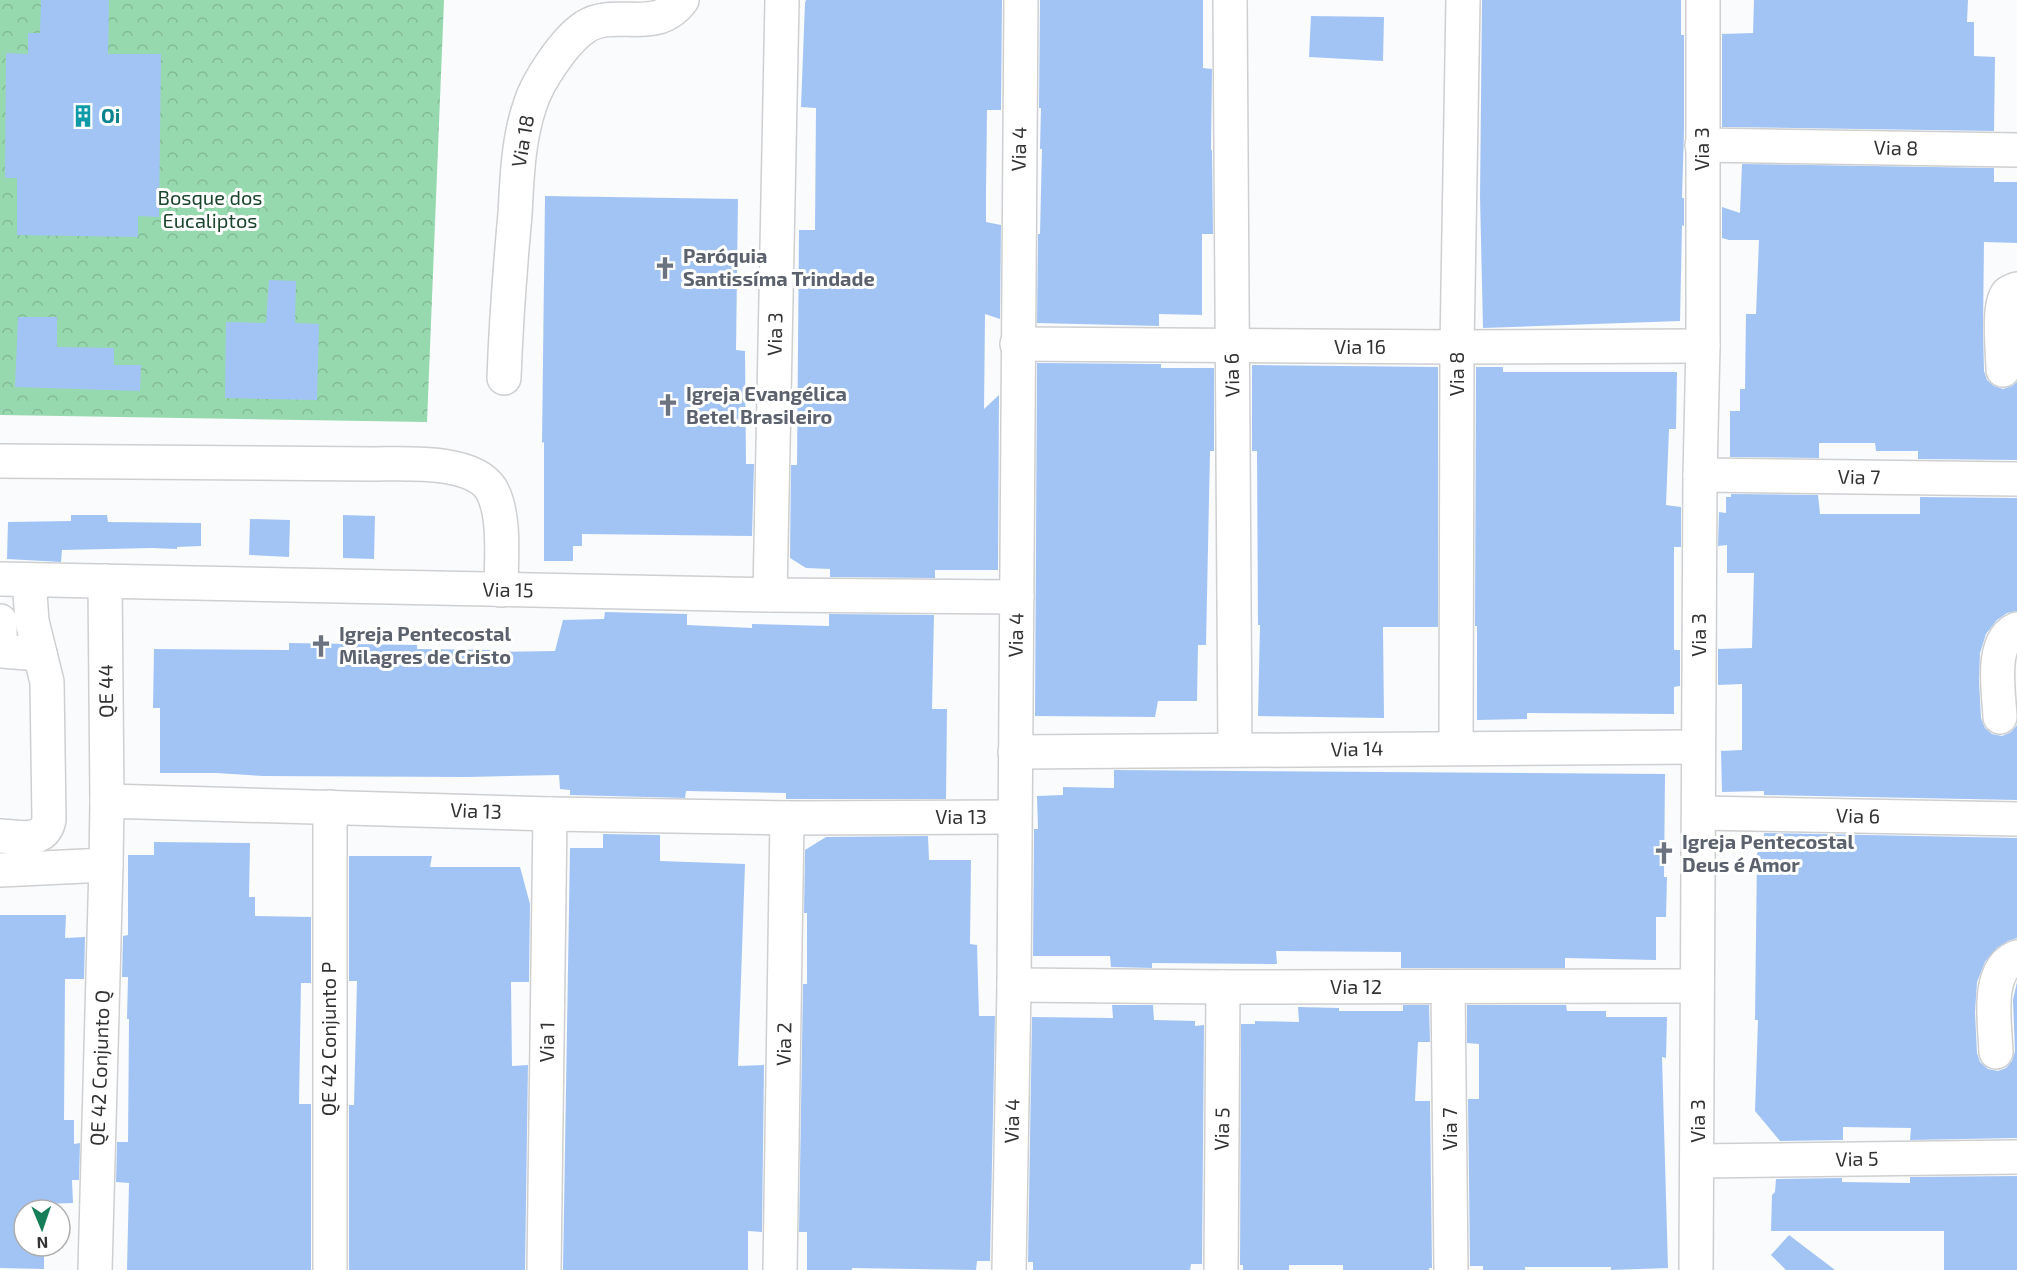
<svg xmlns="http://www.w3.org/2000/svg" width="2017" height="1270" viewBox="0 0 2017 1270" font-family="'Exo 2',sans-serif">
<defs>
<pattern id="park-crowns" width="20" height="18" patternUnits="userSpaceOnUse" patternTransform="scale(1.5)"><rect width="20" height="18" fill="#97d9ae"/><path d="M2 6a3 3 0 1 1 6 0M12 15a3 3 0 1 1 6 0" fill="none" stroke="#83bb96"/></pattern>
</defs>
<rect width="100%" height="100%" fill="#fafbfd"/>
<!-- park -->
<path fill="url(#park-crowns)" d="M0,0H444L427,422L0,415Z"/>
<!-- building -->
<g fill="#a2c4f4">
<path d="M41,0H109L108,54H161L159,217L138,216V237L17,235V178H5L6,53L28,54V33H40Z"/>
<path d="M806,0H1002L1001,110H987L986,190V222L1001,225L1000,319L985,314L984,409L999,395L998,570H935V578L830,577V569L806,568L790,558L791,465H797L799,230H815L816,108L801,107L805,3Z"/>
<path d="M1040,0H1203V68L1212,69L1211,150H1212L1213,234H1202V315L1159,314V326L1037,323L1038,234H1040L1042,149H1040L1041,108H1039Z"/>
<path d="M1482,0H1681V35H1684V130L1682,198H1684V226L1682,225L1680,321L1483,328L1480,196Z"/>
<path d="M1754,0H1968L1967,22H1974V56L1995,57L1994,131L1722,127V34L1753,33Z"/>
<path d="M1311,16L1384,17L1383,61L1309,57Z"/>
<path d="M1742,164L1994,168V182H2017V243L1984,242L1983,329L1984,371L1987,380L1994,386L2003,389L2012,386L2017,382V460L1918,459V451H1876L1875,443H1819V458L1730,457V411H1740V389H1745L1746,314H1756L1759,240H1729L1722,238V207L1740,213Z"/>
<path d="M545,196L738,199L736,350L745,351L746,464H754L752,536L582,534V546H573V561H544V442L542,443Z"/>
<path d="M269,280L296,281L295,323L319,324L317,400L225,398L226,322L266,323Z"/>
<path d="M18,317H57V347L114,348V365H141L140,391L15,387Z"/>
<path d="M1037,363L1161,364V368H1214V451H1210L1206,645H1198L1197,701H1158L1155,717L1035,716Z"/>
<path d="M1252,365L1438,367V627H1383L1384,718L1258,716L1260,625H1258L1257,451H1252Z"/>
<path d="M1476,367H1503V372H1677L1676,429H1669L1666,505L1681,507V547H1674V650H1680V686L1674,687V714L1527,713V719L1477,720V626H1475Z"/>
<path d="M1731,494L1818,495L1820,514H1920V497L2017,498V611L2007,613L1997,620L1986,634L1980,653L1979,681L1981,718L1985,728L1992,734L2002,736L2011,732L2017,725V800L1764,795V791L1722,792L1721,751L1742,750V684L1718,685V649L1752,648L1754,573H1727V545L1718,546L1719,512L1726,513V497H1731Z"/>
<path d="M71,515H107L108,522L201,523V546L177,547V549L152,548L62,550L61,562L7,559L8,522L71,521Z"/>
<path d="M343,515L375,516L374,559L343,558Z"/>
<path d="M250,519L290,520L289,557L249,555Z"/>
<path d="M605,612L687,614V625L752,628V624L829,626V614L934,615L932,709H947L946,799H786V793L686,791L685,798L570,795V790L560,789L559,775L468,777L263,776L216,773H160V708H153L154,649L289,650V643L417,645V649L495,650V652L555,651L563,620L604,619Z"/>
<path d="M1114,770L1665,774L1664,877H1667L1666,917H1656V960L1565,958V968H1401V952L1276,951L1277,964L1152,963V968L1111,967L1110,956H1033L1034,829H1038L1037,796L1063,795V787L1114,788Z"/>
<path d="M1764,833L2017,838V938L2008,941L1997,948L1985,962L1977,982L1975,1012L1977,1053L1980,1062L1988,1069L1998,1071L2006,1068L2012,1061L2015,1051L2013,1000L2017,982V1138L1910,1140L1911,1128L1843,1127V1140L1780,1141L1755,1111L1758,1020H1755L1757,853L1764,848Z"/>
<path d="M603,834L660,835V861L745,864L738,1066L764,1065L762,1232L748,1231V1270H563L570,848H603Z"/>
<path d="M928,836L929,860H971L970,944L977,945L979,1016H995L990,1261H977L976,1270L852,1268V1270H807V1232H799L803,984H807V913H804L805,850L826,837Z"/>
<path d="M154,842L250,843L249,897H255V916L311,917V983H301L299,1104H311V1270H127L129,1183L116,1182L117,1142H128L129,1019H127L128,977H122L123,936L128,935V855H154Z"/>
<path d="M349,856H432L430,867H520L530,904L529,982H511L512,1066L528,1065L525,1270H349V1105H354L357,981H349Z"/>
<path d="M0,915H66L65,938L85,937L84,979H65L64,1120H74V1144L80,1143L79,1180H72L73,1203L45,1204V1210H24V1246H44V1269L0,1268Z"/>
<path d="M1112,1005H1153L1154,1020L1195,1021V1026L1204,1025L1202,1264H1191L1190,1270H1033V1262H1028L1032,1017L1113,1018Z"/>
<path d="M1403,1005H1429L1430,1042H1418L1415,1101H1430L1432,1268H1429V1270H1343V1265H1289V1270H1243V1265H1240L1241,1024H1255V1021L1299,1022L1298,1007L1339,1008V1011H1403Z"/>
<path d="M1467,1005H1566L1567,1011H1606V1017H1667L1666,1058L1662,1057L1668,1268L1611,1270V1267H1525V1270H1483V1266H1470L1468,1099H1479V1044L1467,1043Z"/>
<path d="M2017,1176V1270H1944V1231H1771L1772,1195L1775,1192L1776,1179L1842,1178V1182L1910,1183V1177Z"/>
<path d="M1789,1235L1835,1270H1786L1771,1255Z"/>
</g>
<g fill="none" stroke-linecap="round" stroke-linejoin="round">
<!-- minor casing -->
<g stroke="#cecfd1" stroke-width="36">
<g id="minor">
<path d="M1230,0L1235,750"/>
<path d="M1702,145L2017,150"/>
<path d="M1017,344L1457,347L1703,346"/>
<path d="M2003,370C2003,354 1997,303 2008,293C2009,292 2016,289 2017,289"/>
<path d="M504,378C506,323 510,269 515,214C517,178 518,140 530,105C537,82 564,41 585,27C615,7 655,36 682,0"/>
<path d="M0,461L373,464C404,464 472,459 491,489C506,514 501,561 501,590"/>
<path d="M1700,475L2017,479"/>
<path d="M0,579L770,595L1017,597"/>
<path d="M105,581L107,801"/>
<path d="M770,595L782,0"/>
<path d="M0,621V637"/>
<path d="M0,651L40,654"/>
<path d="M2000,717C1999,692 1989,641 2017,629"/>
<path d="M1456,748L1457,347L1463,0"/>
<path d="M1015,752L1698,747"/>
<path d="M1700,813L2017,819"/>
<path d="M0,836C19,837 44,844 49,820L47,682L32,621L29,580"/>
<path d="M0,870L106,865L107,801L550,814L787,818L1014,817"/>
<path d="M1014,985L1223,987L1697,986"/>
<path d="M1448,987L1451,1270"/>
<path d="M1996,1052C1995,1024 1985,969 2017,957"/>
<path d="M1698,1161L2017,1157"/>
<path d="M95,1270L106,865"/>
<path d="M330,1270V807"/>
<path d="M544,1270L550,814"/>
<path d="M780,1270L787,818"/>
<path d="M1009,1270L1014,985L1021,0"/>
<path d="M1221,1270L1223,987"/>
<path d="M1696,1270L1700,475L1703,346V0"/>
</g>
</g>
<!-- minor -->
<use href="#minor" stroke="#fff" stroke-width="33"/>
</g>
<!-- icons -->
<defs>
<g id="building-bare" transform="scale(1.8)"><path d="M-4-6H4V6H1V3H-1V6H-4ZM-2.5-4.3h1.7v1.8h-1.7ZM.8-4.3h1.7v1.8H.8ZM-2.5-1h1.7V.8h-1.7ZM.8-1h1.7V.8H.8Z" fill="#0f9aa8" stroke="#fff" stroke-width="2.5" paint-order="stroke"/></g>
<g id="church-bare" transform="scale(1.8)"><path d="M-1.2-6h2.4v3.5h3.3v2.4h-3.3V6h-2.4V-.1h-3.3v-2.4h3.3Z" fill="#6b7280" stroke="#fff" stroke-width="2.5" paint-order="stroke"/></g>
</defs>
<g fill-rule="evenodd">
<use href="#building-bare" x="83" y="116"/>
<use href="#church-bare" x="665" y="268"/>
<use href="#church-bare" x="668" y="405"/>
<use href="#church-bare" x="321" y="646"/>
<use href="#church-bare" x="1664" y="853"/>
</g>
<g text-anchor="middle" stroke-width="6" stroke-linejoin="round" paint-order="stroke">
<!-- culture labels -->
<g font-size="20" font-weight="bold" fill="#0d838f" stroke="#fff" text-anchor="start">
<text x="101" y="123">Oi</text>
</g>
<!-- street labels -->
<g font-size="20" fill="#323233" stroke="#fff">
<text transform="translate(523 141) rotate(-80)" y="7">Via 18</text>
<text transform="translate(1896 148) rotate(1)" y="7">Via 8</text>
<text transform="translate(1019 149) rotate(-89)" y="7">Via 4</text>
<text transform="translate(1702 149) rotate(-90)" y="7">Via 3</text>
<text transform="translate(775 334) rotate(-89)" y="7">Via 3</text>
<text x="1360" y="354">Via 16</text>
<text transform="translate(1457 374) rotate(-90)" y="7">Via 8</text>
<text transform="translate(1232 375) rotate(-91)" y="7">Via 6</text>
<text transform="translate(1859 477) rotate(1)" y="7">Via 7</text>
<text transform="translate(508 590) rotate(1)" y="7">Via 15</text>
<text transform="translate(1016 635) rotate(-89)" y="7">Via 4</text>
<text transform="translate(1699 635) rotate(-90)" y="7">Via 3</text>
<text transform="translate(106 691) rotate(-91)" y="7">QE 44</text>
<text transform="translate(1357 749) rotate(-1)" y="7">Via 14</text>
<text transform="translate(476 811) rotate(2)" y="7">Via 13</text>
<text transform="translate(1858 816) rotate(1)" y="7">Via 6</text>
<text x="961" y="824">Via 13</text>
<text x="1356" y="994">Via 12</text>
<text transform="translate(329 1039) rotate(-90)" y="7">QE 42 Conjunto P</text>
<text transform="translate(547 1042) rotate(-89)" y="7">Via 1</text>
<text transform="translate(784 1044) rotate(-89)" y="7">Via 2</text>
<text transform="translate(100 1068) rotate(-88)" y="7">QE 42 Conjunto Q</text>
<text transform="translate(1012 1121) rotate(-89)" y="7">Via 4</text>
<text transform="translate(1698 1121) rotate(-90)" y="7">Via 3</text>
<text transform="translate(1222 1129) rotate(-89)" y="7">Via 5</text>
<text transform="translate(1450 1129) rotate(-90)" y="7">Via 7</text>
<text transform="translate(1857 1159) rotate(-1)" y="7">Via 5</text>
</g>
<!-- park labels -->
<g font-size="20" fill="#1a442b" stroke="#fff">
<text x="210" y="205">Bosque dos<tspan x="210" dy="23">Eucaliptos</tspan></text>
</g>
<!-- worship labels -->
<g font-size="20" font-weight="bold" fill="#5b616d" stroke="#fff" text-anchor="start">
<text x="683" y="263">Paróquia<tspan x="683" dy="23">Santissíma Trindade</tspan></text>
<text x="686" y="401">Igreja Evangélica<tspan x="686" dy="23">Betel Brasileiro</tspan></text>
<text x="339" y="641">Igreja Pentecostal<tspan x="339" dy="23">Milagres de Cristo</tspan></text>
<text x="1682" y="849">Igreja Pentecostal<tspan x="1682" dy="23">Deus é Amor</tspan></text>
</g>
</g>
<!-- north arrow -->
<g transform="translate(42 1228) rotate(178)"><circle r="28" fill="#ffffff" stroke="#adadad" stroke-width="1.5"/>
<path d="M0-4.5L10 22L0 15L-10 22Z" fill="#167f59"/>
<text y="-9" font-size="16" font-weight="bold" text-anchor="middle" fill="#323233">N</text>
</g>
</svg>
